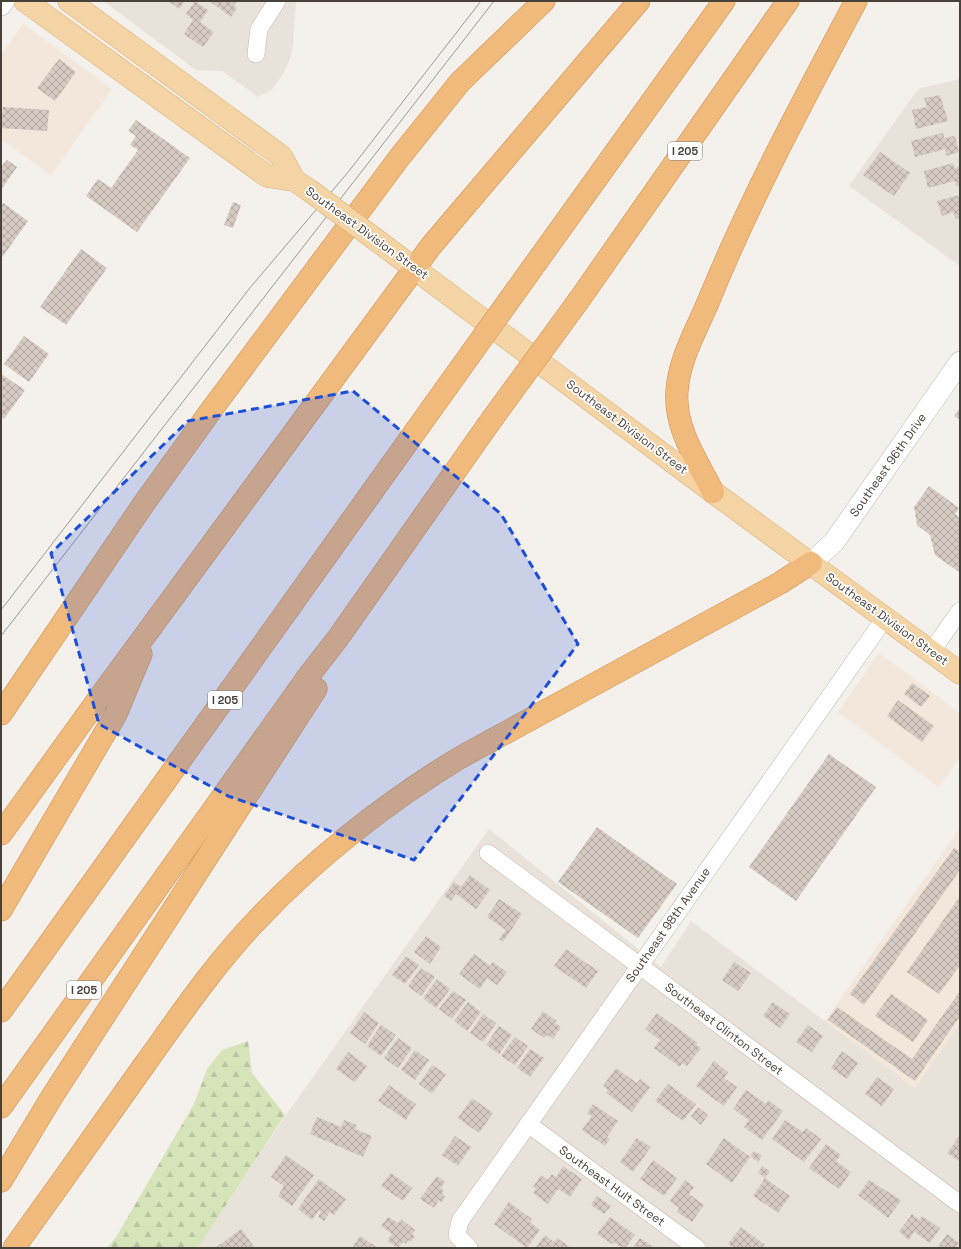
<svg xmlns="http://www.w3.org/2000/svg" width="961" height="1249" viewBox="0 0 961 1249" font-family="'Space Grotesk',sans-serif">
<defs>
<pattern id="forest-firs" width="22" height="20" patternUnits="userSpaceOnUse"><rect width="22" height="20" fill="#d6e4ba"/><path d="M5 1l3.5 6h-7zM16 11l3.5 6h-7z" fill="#b9c5a1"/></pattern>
<pattern id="building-cross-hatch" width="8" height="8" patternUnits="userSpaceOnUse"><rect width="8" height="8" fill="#d5cbc3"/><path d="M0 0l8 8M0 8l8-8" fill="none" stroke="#afa69f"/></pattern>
</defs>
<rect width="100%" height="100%" fill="#f4f1ec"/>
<!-- residential -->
<g fill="#e8e2db">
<path d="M103,1H296L293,46L289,61L283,74L272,90L258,97L222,71L196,70Z"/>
<path d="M960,79V266L849,186L918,89Z"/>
<path d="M489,829L661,967L691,921L915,1088L960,1023V1248H198L286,1115Z"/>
</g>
<!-- commercial -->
<g fill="#f3e6da">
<path d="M23,24L112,89L51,175L1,139V55Z"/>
<path d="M879,653L960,713V757L939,787L838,712Z"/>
<path d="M960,828V1023L915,1088L825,1021Z"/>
</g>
<!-- forest -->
<path fill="url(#forest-firs)" d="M248,1041L252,1073L285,1115L198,1248H107L116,1237L194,1104L207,1069L222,1050Z"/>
<!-- building -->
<g fill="url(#building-cross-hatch)">
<path d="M168,1H185L179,9Z"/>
<path d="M195,1L208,10L200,22L214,32L203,47L184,34L193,20L186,14Z"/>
<path d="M209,1H237L234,6L237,8L231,17Z"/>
<path d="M59,59L76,72L55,101L37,88Z"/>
<path d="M940,95L948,121L916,129L912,110L927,107L924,98Z"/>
<path d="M3,107L49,110L47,131L1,128Z"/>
<path d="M136,120L190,158L137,232L86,196L98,179L111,188L138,150L130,145L136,136L128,131Z"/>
<path d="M943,133L944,138L955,136L959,152L946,156L945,149L915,157L911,141Z"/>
<path d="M880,152L910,173L894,196L863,175Z"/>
<path d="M7,160L17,167L1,190V167Z"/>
<path d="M953,163L955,168L960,166V185L956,186L955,181L928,188L924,171Z"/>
<path d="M960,195V218L955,219L953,212L942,216L937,201Z"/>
<path d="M233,202L241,205L233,228L224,225Z"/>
<path d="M3,203L28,221L1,259V206Z"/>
<path d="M81,249L107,268L66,325L40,307Z"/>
<path d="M24,336L49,354L29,382L4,364Z"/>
<path d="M1,374L25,390L4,419L1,417Z"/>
<path d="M960,408V420L954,416Z"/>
<path d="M929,486L959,508L955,514L960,518L959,572L935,555L930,535L917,525L914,507Z"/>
<path d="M912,683L930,696L921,707L904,694Z"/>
<path d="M898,700L934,726L922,742L887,716Z"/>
<path d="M829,754L876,787L796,901L749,867Z"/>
<path d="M597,827L677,884L638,938L558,882Z"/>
<path d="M954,848L960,852V870L864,1005L850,994Z"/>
<path d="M470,875L490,890L476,909L456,894L451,901L444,896L454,882L461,887Z"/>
<path d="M960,896V965L939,994L907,972Z"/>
<path d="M499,899L522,914L503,942L499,939L506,930L487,917Z"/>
<path d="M426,936L441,947L430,964L414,952Z"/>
<path d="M566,949L598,971L586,988L554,966Z"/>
<path d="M474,954L490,966L493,962L507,972L497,985L487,978L480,989L459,974Z"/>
<path d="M406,956L419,965L405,984L392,975Z"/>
<path d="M734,962L751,973L738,991L722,980Z"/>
<path d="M421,968L435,977L421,996L408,986Z"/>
<path d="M437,979L450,989L436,1008L423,998Z"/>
<path d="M453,991L466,1000L452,1019L439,1009Z"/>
<path d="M960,991V1016L915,1081L828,1020L837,1007L912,1059Z"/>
<path d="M891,994L928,1020L913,1042L875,1016Z"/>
<path d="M468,1002L481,1012L467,1031L454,1021Z"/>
<path d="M773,1002L790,1014L780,1028L763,1016Z"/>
<path d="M543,1011L557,1021L555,1023L561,1027L553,1039L547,1035L544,1038L531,1029Z"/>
<path d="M364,1012L379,1023L365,1044L350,1033Z"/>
<path d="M657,1013L698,1043L696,1045L701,1048L687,1066L682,1063L680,1067L654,1048L660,1040L645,1029Z"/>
<path d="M483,1014L496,1023L483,1042L470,1033Z"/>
<path d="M381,1025L396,1035L381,1056L367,1046Z"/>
<path d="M808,1025L823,1036L812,1052L796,1042Z"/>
<path d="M499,1026L512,1035L499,1054L486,1045Z"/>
<path d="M515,1037L528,1046L515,1065L501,1056Z"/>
<path d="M398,1038L412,1048L398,1068L384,1058Z"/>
<path d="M530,1049L544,1058L530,1077L517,1068Z"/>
<path d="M415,1050L429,1060L415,1080L401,1070Z"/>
<path d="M842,1051L858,1063L847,1079L831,1068Z"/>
<path d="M348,1052L367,1066L355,1082L336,1069Z"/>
<path d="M714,1061L728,1072L724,1078L737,1087L724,1106L696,1086Z"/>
<path d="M432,1065L446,1074L432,1094L419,1084Z"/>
<path d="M616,1068L637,1083L640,1079L650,1087L632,1112L606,1093L608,1090L603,1086Z"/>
<path d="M877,1077L894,1089L882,1106L865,1094Z"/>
<path d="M668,1084L696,1104L683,1121L655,1101Z"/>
<path d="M389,1085L416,1104L406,1120L378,1101Z"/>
<path d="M746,1090L766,1104L768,1100L783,1111L762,1140L744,1127L749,1120L733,1109Z"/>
<path d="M472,1098L493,1113L479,1133L458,1118Z"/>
<path d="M593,1104L618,1121L607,1137L610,1139L605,1146L582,1130L592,1116L587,1113Z"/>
<path d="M698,1107L708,1115L701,1125L691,1116Z"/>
<path d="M317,1117L341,1127L344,1120L357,1125L355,1129L372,1136L363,1157L310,1134Z"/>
<path d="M785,1120L803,1132L806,1128L821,1139L804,1162L772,1139Z"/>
<path d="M960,1135V1162L947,1153Z"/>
<path d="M455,1136L471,1147L458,1166L442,1155Z"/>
<path d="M637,1138L651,1147L633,1172L620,1162Z"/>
<path d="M724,1138L750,1157L732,1183L706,1164Z"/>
<path d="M826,1144L841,1155L836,1161L851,1172L839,1189L809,1168Z"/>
<path d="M754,1151L762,1156L758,1162L750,1156Z"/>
<path d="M286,1155L314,1175L292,1206L278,1196L284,1186L271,1177Z"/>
<path d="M653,1160L677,1178L664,1196L640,1179Z"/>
<path d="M563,1166L582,1179L570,1197L558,1189L548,1204L533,1193L536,1189L533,1187L541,1175L548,1180L552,1174L556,1177Z"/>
<path d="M762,1166L770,1171L765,1178L758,1173Z"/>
<path d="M391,1173L412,1188L403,1201L381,1186Z"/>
<path d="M437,1176L445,1182L441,1188L444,1191L442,1194L445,1197L442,1202L439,1200L434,1208L420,1199Z"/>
<path d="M765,1178L790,1196L778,1213L753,1196Z"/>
<path d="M319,1179L346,1199L334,1215L330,1212L324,1221L318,1217L321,1212L319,1210L312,1220L298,1209Z"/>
<path d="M685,1180L694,1187L689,1194L704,1205L692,1222L677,1212L679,1208L670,1201Z"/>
<path d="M869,1180L901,1200L888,1218L858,1195Z"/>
<path d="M597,1196L611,1206L604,1214L591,1205Z"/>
<path d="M509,1202L532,1219L530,1222L540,1230L527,1248L494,1224Z"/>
<path d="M912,1214L919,1220L922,1216L940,1228L930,1243L914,1232L909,1240L899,1232Z"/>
<path d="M388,1217L398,1223L401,1219L415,1230L412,1235L415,1236L411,1242L408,1240L406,1244L403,1242L398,1248L387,1241L392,1234L381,1226Z"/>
<path d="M610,1217L635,1235L625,1248H622L613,1242L612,1244L597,1234Z"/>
<path d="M741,1227L765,1245L763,1248H734L728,1244Z"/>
<path d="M241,1229L255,1248H215Z"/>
<path d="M947,1234L959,1243L955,1248H939L938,1247Z"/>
<path d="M545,1235L554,1242L557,1238L571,1248H535Z"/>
<path d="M360,1236L378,1248H352Z"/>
<path d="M640,1238L655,1248H633Z"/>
</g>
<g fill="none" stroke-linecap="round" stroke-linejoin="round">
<!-- minor casing -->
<g stroke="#bfb7af" stroke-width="18">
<g id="minor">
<path d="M256,54L259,29L277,1"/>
<path d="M931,652L960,611"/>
<path d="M488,853L960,1204"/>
<path d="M528,1124L697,1248"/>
<path d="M469,1248L457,1235L460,1221L885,618"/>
</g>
</g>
<!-- tertiary casing -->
<g stroke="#bfb7af" stroke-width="22">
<g id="tertiary">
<path d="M1,5L4,1"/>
<path d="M811,563L834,542L960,362"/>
</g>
</g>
<!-- primary casing -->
<g stroke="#d9ae76" stroke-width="23">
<g id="primary">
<path d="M25,1L267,176L294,180L309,190"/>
<path d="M69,1L281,156L294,180"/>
<path d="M375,239L713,492L960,673"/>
</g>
</g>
<!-- motorway casing -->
<g stroke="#ce8e4c" stroke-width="23">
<g id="motorway">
<path d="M533,267L724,1"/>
<path d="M579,300L788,1"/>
<path d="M713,492C697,460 674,428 677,391C679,359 697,329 709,300C751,197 804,99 856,1"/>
<path d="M1,714L145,502L212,409L399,158L460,82L544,1"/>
<path d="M1,834L102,694L431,246L639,1"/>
<path d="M1,910L116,714L141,654"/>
<path d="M1,1011L447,387"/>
<path d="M1,1107L310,674L338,638L492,419"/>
<path d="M1,1181L53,1095L316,689"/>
<path d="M14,1248C58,1187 102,1125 145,1064C181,1014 216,962 259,918C319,855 387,802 461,757L780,583L811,563"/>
</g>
</g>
<!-- minor -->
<use href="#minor" stroke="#fff" stroke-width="17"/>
<!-- tertiary -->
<use href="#tertiary" stroke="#fff" stroke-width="21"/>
<!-- primary -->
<use href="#primary" stroke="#f4d4a5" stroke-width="22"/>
<!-- motorway -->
<use href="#motorway" stroke="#f0ba7c" stroke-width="22"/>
<!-- tram -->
<g stroke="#999" stroke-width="1">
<path d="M1,610L249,289L349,171L481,1"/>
<path d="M1,636L494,1"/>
</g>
<!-- primary-bridge casing -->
<g stroke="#d9ae76" stroke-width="23" stroke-linecap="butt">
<path id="primary-bridge" d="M309,190L375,239"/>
</g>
<!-- motorway-bridge casing -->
<g stroke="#ce8e4c" stroke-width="23" stroke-linecap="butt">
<g id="motorway-bridge">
<path d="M447,387L533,267"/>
<path d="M492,419L579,300"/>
</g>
</g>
<!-- primary-bridge -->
<use href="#primary-bridge" stroke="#f4d4a5" stroke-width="22"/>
<!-- motorway-bridge -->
<use href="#motorway-bridge" stroke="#f0ba7c" stroke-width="22"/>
</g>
<!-- marked area -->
<path fill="#1d4ed8" fill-opacity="0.2" stroke="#1d4ed8" stroke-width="3" stroke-dasharray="8 5" stroke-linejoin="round" d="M353,391L501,514L578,644L414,860L228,796L99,724L51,553L188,421Z"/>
<g text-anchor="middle" stroke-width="3.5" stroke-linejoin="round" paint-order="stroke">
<!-- shield labels -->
<g fill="#fff" stroke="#7f7a75" stroke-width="1">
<rect x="668" y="142" width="34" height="18" rx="3"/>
<rect x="208" y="691" width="34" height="18" rx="3"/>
<rect x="67" y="981" width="34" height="18" rx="3"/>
</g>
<g font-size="11" font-weight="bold" fill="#48413a">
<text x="685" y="155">I 205</text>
<text x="225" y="704">I 205</text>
<text x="84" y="994">I 205</text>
</g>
<!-- street labels -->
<g font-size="12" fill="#48413a" stroke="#fff">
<text transform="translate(367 233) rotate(36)" y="4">Southeast Division Street</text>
<text transform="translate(627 427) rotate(37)" y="4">Southeast Division Street</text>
<text transform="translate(888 465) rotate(-55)" y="4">Southeast 96th Drive</text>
<text transform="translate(887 619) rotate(36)" y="4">Southeast Division Street</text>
<text transform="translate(668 925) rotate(-55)" y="4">Southeast 98th Avenue</text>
<text transform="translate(724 1029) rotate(37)" y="4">Southeast Clinton Street</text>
<text transform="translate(612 1186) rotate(36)" y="4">Southeast Hult Street</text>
</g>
</g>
<!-- border -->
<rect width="961" height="1249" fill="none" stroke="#48413a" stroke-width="4"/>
</svg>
